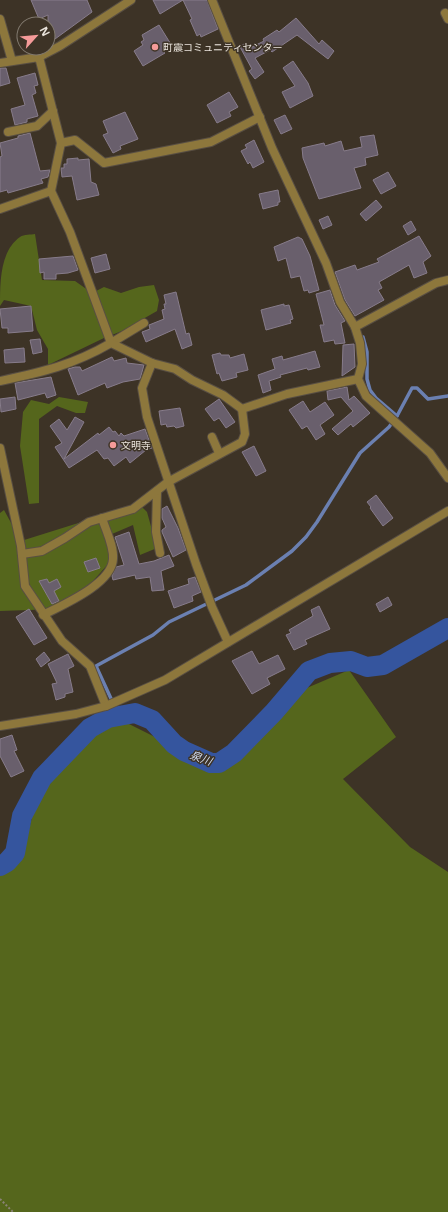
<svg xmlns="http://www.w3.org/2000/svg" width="448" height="1212" viewBox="0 0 448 1212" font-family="'Open Sans','Noto Sans JP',sans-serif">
<rect width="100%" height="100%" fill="#3d3326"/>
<!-- green -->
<g fill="#55661c">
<path d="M35,234L42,280L75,281L92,293L104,287L121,293L139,287L154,285L159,300L157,311L122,331L104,338L48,365V349L37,330L31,306L4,300L0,306C0,282 0,251 20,237C24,234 31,235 35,234Z"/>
<path d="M59,397L88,402L85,413H76L57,406L39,419V503L29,504L20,446L23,412L31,400L49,404Z"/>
<path d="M139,504L147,512L157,548L140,555L133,525L112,534L109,563L93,581L57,609L0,611V513L4,510L21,541Z"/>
<path d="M349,670L396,737L343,779L410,847L448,872V1212H0V870L14,864L25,845L42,778L81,732L115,717L217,768L253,738L302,690Z"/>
</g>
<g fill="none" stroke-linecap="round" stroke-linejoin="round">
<!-- stream -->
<g stroke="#6b80b1" stroke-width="3.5">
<path d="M397,416L412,388H417L428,399L448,396"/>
<path d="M119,716L96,666L153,635L169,622L246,585L292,551L306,537L317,522L360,453L389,427L397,416L376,398L370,390L367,379V352L363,337"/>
</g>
<!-- river -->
<path stroke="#35559e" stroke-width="20" d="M0,866L7,862L15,853L22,816L42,778L90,728L108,718L135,713L152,720L174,744L184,751L211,763H219L234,753L274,712L309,671L330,663L351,661L367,667L383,665L448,628"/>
</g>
<!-- building -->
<g fill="#695f6c" stroke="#877c8b">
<path d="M31,0H87L92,12L55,39L48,28V15L39,19Z"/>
<path d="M153,0H207L218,29L201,37L200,34L197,36L190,20L192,19L183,0L160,14Z"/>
<path d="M296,18L319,44L322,40L334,51L328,59L297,35L272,52L270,50L255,58L264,72L255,79L249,71L252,69L240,47L244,44L248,49L264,41L263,39L277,30L279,32Z"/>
<path d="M159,25L172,46L163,51L165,53L143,66L134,51L143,45L141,42L144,40L142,35Z"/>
<path d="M293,61L308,83L313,96L290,108L282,92L295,86L283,68Z"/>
<path d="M0,68H6L10,83L0,86Z"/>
<path d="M35,73L38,85L34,86L36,93L32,95L38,116L27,119V122L15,125L11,109L25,105L17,78Z"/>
<path d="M229,92L238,107L229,112L231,116L217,123L207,105Z"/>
<path d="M125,112L138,139L120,146L121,149L113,153L103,135L108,133L103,121Z"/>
<path d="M285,115L292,129L281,134L274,120Z"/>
<path d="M30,133L40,171L50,170L48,177L41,179L43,183L8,193L7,190L0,192V157L2,156L0,143L18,138V136Z"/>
<path d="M374,135L378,155L365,158L366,165L354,168L361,188L319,199L303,158L302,148L324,143L325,146L341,141L344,151L362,147L360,137Z"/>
<path d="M254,140L264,162L253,168L250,162L248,164L241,151L247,148L245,145Z"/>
<path d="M78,158V160L89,159L91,182L96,184L99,195L77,200L72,176L62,177L61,168H64V164H67V159Z"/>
<path d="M388,172L396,186L381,194L373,180Z"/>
<path d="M278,190L280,202H278V205L263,209L259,194Z"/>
<path d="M376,200L382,207L366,221L360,214Z"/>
<path d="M328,216L332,225L323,229L319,220Z"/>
<path d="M411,221L416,230L408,235L403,226Z"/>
<path d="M419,236L431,256L423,262L427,273L414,278L409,265L379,282L382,288L378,290L384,300L355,316L345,300L335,272L355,265L357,270L379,262L377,259Z"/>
<path d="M298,237L302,239L310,256L319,290L309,293L308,290L304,291L300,276L291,278L286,258L278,261L274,247Z"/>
<path d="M106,254L110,269L95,273L91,258Z"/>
<path d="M73,256L78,270L68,273L56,274V279H44V272L40,273L39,259Z"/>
<path d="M330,290L335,305L345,321L341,323L345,343L335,344L334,340L324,342L320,325H324L316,294Z"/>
<path d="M176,292L186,334L189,333L192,345L182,349L175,329L146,342L142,332L150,329L149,325L164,319L162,310L165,309L164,304H166L164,295Z"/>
<path d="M284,304V306L289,305L293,319L290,320L291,323L266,330L261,310Z"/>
<path d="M31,306L33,331L8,333V328H2L0,309Z"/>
<path d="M40,339L42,352L33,354L30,340Z"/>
<path d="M354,344L355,367L342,376L343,345Z"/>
<path d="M24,348L25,362L5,363L4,350Z"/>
<path d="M315,351L320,367L308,370L307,368L280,375L281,377L269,381L271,390L263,393L258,375L275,369L272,359L282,356L283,360Z"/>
<path d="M220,353L221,355H229L230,358L244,354L248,370L236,373L237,377L222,381L219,373L217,374L212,355Z"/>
<path d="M112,357L114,361L126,358L127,363L144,365L140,379L123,382L107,388L105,383L78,395L68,369L75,367H80L82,371Z"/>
<path d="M51,377L56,395L47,398L45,393L18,400L15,383Z"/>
<path d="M347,387L349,400L354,396L370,413L353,427L351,424L338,435L332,429L353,411L341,397L328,400L327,391Z"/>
<path d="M15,397L16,409L1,412L0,399Z"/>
<path d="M219,399L235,422L226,428L219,418L214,421L205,409Z"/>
<path d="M303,401L310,412L325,402L334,415L320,425L325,434L316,440L307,426L302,429L289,410Z"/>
<path d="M180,408L184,426L176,428L174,426L167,427L166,424L161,425L159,411Z"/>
<path d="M75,417L84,422L64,459L98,433L99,435L109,427L113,432L115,431L119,436L121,433L124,436L145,429L152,448L146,450L130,463L126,457L114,466L108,458L104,459L97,450L69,468L55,447L62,443L50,426L59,419L67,430Z"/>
<path d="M254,446L266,471L256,476L242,452Z"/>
<path d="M376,495L393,518L383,526L370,508L371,507L367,502Z"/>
<path d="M167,506L178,528L186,550L173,557L162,532V530L166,527L162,518V509Z"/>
<path d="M129,532L139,564L154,561L169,555L174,566L161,571L164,590L152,591L150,577L136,579L135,575L113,580L112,576L116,567L124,565L115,537Z"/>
<path d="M96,558L100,568L88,572L84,562Z"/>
<path d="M195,577L201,592L192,596L193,601L174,608L168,591L189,584L188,579Z"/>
<path d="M47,579L49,583L57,579L61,587L54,591L59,601L52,604L39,581Z"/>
<path d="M388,597L392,605L380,612L376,604Z"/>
<path d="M319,606L330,629L305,640L307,644L294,650L286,635L291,633L289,630L313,616L311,610Z"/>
<path d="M29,609L47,638L34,645L16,617Z"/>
<path d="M252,651L259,664L278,655L285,669L267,678L270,684L252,694L232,661Z"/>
<path d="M44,652L50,660L41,667L36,659Z"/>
<path d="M68,654L74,666L68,669L73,692L65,694V697L56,700L52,684L57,683L48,664Z"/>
<path d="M12,735L17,750L14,751L24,771L11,777L0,756V739Z"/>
</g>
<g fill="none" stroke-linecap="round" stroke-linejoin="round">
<!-- minor casing -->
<g stroke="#594f43" stroke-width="10">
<g id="minor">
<path d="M212,0L272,148L326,263L340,302L355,327L360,343L362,364L358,379L366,396L430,453L448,478"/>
<path d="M445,13L448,19"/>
<path d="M0,19L12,61"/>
<path d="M0,63L39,57L61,143L51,191L0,209"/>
<path d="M8,132L37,126L53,111"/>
<path d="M61,143L75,140L104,163L211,142L260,117"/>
<path d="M51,191L70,232L111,343L144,323"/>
<path d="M355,327L436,283L448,280"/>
<path d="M152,363L142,388L147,417L196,564L212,607L228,642"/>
<path d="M0,381C43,372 73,365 111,343L152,363L175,369L192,380L223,395L242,409L287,394L358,379"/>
<path d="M212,437L219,453"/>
<path d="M0,448L21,546L25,586L62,641L90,666L106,706"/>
<path d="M157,491L156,532L160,553"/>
<path d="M22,554L42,551L65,538L89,522L133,509L168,482L242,442L245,434L242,409"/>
<path d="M43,615C62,605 112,584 113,559C114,546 106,531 102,518"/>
</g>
</g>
<!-- tertiary casing -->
<g stroke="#594f43" stroke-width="10">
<g id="tertiary">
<path d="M39,57L60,46L131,0"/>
<path d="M0,726L76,714L106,706L165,680L448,511"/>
</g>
</g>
<!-- path -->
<path stroke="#8b8378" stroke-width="2" stroke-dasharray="2 2" stroke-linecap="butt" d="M0,1199L13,1212"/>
<!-- minor -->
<use href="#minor" stroke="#8d773c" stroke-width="8"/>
<!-- tertiary -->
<use href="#tertiary" stroke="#8d773c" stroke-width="8"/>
</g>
<!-- markers -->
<g fill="#f59b99" stroke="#3d3326" stroke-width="1.5">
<circle cx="155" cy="47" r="4"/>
<circle cx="113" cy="445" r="4"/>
</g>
<g text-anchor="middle" stroke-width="3" stroke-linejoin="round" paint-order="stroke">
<!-- poi labels -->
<g font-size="10" fill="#eae4dc" stroke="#3d3326" text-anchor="start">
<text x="163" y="51">町震コミュニティセンター</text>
<text x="121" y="449">文明寺</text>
</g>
<!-- water labels -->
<g font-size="11" font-style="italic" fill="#d5dff4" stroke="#3d3326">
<text transform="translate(201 758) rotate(20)" y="4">泉川</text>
</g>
</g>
<!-- north arrow -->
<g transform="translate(36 36) rotate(63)"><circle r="19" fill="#3d3326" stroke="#827a6f"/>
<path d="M0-3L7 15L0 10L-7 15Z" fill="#f59b99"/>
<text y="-6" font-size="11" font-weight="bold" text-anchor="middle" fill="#eae4dc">N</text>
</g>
</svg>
